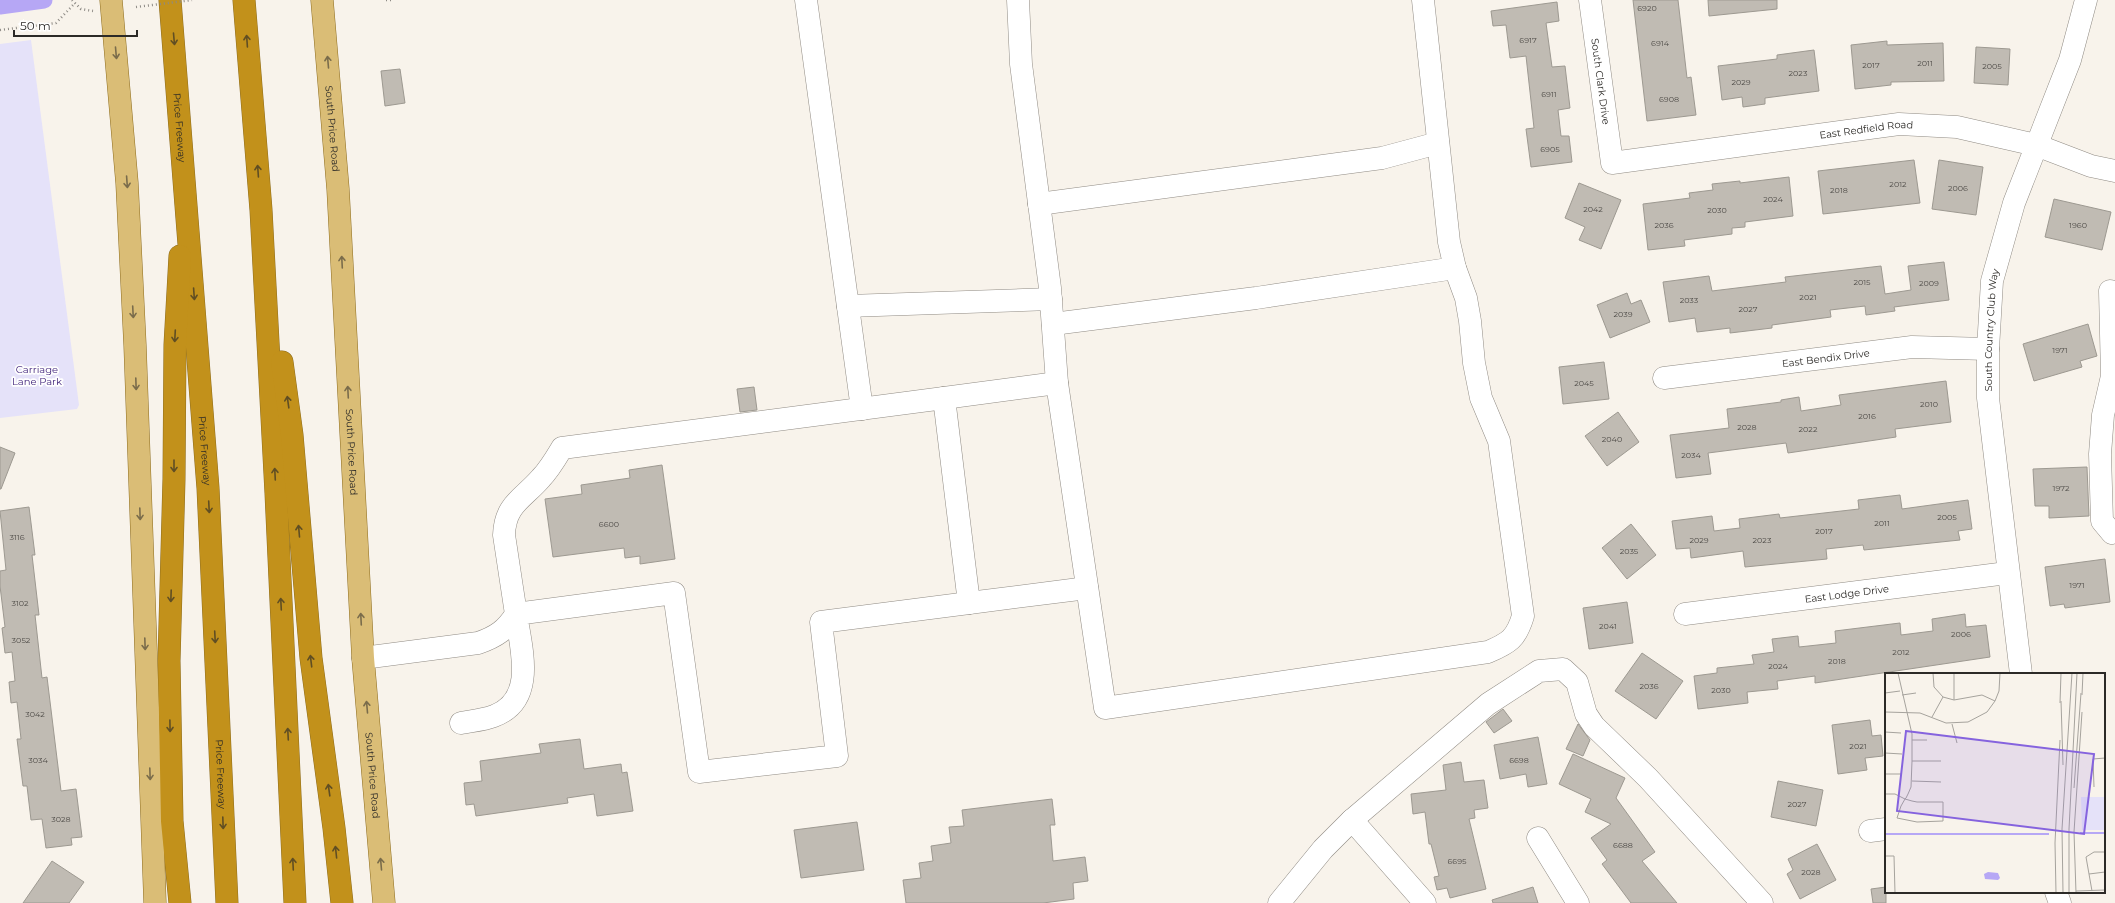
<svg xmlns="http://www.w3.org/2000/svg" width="2115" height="903" viewBox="0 0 2115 903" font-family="Montserrat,sans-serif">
<rect width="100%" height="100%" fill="#f8f3eb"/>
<!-- green -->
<path fill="#e5e2f9" d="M31,40L79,405L77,409L0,418V44Z"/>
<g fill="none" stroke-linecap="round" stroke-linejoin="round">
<!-- canal -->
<path stroke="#b6a7f5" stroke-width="17" d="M0,6L44,0"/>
</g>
<!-- building -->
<g fill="#c0bbb3" stroke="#9d9991">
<path d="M1633,0H1678L1687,78L1691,77L1696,115L1647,121Z"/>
<path d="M1708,0H1777V9L1709,16Z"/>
<path d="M1557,2L1559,21L1546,23L1552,67L1565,66L1570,108L1558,110L1561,136H1569L1572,162L1531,167L1526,129L1534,128L1526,56L1510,58L1506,25L1493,26L1491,11Z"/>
<path d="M1887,41V45L1943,43L1944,81L1891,82V85L1855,89L1851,45Z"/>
<path d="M1976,47L2010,49L2008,85L1974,83Z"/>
<path d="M1814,50L1819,91L1765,98V104L1743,107L1742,97L1722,100L1718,66L1777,59V55Z"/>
<path d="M400,69L405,103L385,106L381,71Z"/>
<path d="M1914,160L1920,203L1823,214L1818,171Z"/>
<path d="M1939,160L1983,167L1976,215L1932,209Z"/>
<path d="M1789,177L1793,216L1745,222V227L1732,228V234L1684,240L1685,246L1648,250L1643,204L1690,198L1689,193L1713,190L1712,184L1740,181V183Z"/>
<path d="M1579,183L1621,200L1601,249L1579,240L1585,227L1565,218Z"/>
<path d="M2054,199L2111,212L2102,250L2045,237Z"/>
<path d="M1944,262L1949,300L1894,307L1895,311L1866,315L1865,306L1830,310L1831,317L1772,325V328L1730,333V328L1697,332L1695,318L1669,322L1663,282L1709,276L1712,291L1786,282L1785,277L1881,266L1885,294L1911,290L1908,266Z"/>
<path d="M1627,293L1631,304L1641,300L1650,322L1610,338L1597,305Z"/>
<path d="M2088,324L2097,356L2080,361L2082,367L2034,381L2023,344Z"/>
<path d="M1604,362L1609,399L1563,404L1559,367Z"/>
<path d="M1946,381L1951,422L1895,429L1896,437L1788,453L1786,443L1708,453L1711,474L1676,478L1670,435L1729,428L1727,409L1781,402V400L1799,397L1801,411L1841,405L1839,395Z"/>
<path d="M754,387L757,410L740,412L737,389Z"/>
<path d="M1618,412L1639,442L1607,466L1585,436Z"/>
<path d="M0,447L15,453L1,489H0Z"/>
<path d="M662,465L675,559L640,564V556L625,558L624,548L553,557L545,499L582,494L581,485L630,478L629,470Z"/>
<path d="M2087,467L2089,516L2049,518V506H2035L2033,469Z"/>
<path d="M1900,495L1902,509L1968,500L1972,529L1958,531L1960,540L1864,550L1863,545L1826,549L1827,559L1745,567L1743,551L1691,558L1690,548L1676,549L1672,521L1712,516L1714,531L1740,528L1739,519L1779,514L1780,518L1859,509L1858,500Z"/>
<path d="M29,507L35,555H32L39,615H35L42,678L47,677L61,791L76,789L82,837L71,838L72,845L46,848L42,819L31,820L27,786H23L17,739H21L17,702L11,703L9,682L15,681L12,652L5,653L2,628L5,627L0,586V571L6,570L0,511Z"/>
<path d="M1631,524L1656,555L1627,579L1602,548Z"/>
<path d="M2105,559L2110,602L2065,608L2064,604L2050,606L2045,567Z"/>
<path d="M1627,602L1633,643L1589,649L1583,608Z"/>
<path d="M1965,614L1966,627L1986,625L1990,657L1815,683V676L1777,681L1778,689L1747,692L1748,703L1698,709L1694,676L1717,673V668L1754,664L1752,655L1774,652L1772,639L1798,636L1799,647L1836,643L1835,631L1900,623L1901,635L1933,631L1932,619Z"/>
<path d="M1642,653L1683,681L1656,719L1615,691Z"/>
<path d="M1503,709L1512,721L1494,733L1486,722Z"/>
<path d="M1870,720L1872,736L1881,735L1883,756L1865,758L1867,770L1838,774L1832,725Z"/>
<path d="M1578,724L1590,740L1583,756L1566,749Z"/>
<path d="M1538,737L1547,784L1528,787L1526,774L1500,779L1494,745Z"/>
<path d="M580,739L584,769L621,764L622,773L627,772L633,811L597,816L594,794L567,798L568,803L476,816L474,804L466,805L464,783L482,781L480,761L541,753L539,744Z"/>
<path d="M1573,754L1625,778L1616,798L1655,852L1642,861L1677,903H1631L1602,864L1607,860L1591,838L1611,824L1585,812L1591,799L1559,784Z"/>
<path d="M1461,762L1464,782L1484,780L1488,808L1474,810L1475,818L1469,819L1486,889L1450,898L1447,888L1437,890L1434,877L1439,876L1431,844H1429L1425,812L1413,814L1411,794L1446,790L1443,765Z"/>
<path d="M1778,781L1823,790L1816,826L1771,817Z"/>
<path d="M1052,799L1055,825H1050L1053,861L1085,857L1088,881L1073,883L1074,899L1043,903H906L903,880L921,878L919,863L933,861L931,846L951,843L949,827L964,826L962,810Z"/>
<path d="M857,822L864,870L801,878L794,830Z"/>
<path d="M1817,844L1836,880L1800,899L1787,874L1793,870L1788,859Z"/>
<path d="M52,861L84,882L69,903H23Z"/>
<path d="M1533,887L1538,903H1493L1492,900Z"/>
<path d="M1886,887V903H1873L1871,889Z"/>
</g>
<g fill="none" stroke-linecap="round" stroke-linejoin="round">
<!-- minor casing -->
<g stroke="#908b84" stroke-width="23">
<g id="minor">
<path d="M806,0L862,409"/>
<path d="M1018,0L1021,64L1050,288L1057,383"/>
<path id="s1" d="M1590,0L1612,163L1899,124L1957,127L2036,145L2091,166L2115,171"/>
<path d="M1039,204L1382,158L1438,143"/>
<path d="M2115,292L2110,291L2112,376L2103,415L2100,454L2102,521L2112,533L2115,532"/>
<path d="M848,306L1051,299"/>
<path d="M1053,324L1256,298L1455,268"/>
<path id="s2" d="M1664,378L1912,347L1988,349"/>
<path d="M944,398L1057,383L1105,708L1488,652C1509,643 1516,639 1523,616L1499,441L1481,398L1474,363L1470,321L1466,298L1455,268L1449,242L1423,0"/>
<path d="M969,603L1087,588"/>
<path id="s3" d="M1685,614L2007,573"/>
<path d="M363,658L478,643C496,637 506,630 516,614L504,535C505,504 523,499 541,478C549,470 556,458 562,448L944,398L969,603L821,622L837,756L699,772L674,593L516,614C521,648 537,700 494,716C484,720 471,721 461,723"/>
<path id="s4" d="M2021,674L1988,398V349L1992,281L2014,203L2070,60L2086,0"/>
<path d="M1352,820L1488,704L1539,671L1563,669L1577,682L1586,714L1594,726L1648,778L1762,903"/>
<path d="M1870,831L1886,829"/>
<path d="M1538,838L1578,903"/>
<path d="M2056,892L2060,903"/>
<path d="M1279,903L1323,849L1352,820L1425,903"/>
</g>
</g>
<!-- major casing -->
<g stroke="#8e6d1f" stroke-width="23">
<g id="major">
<path d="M111,0L127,183L135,345L155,903"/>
<path id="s5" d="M322,0L338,189L363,658L384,903"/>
</g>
</g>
<!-- highway casing -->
<g stroke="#8e6d1f" stroke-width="23">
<g id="highway">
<path id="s6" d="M170,0L208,488L227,903"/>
<path d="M244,0L261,210L276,493L295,903"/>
<path d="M282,362L292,435L311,658L334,828L342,903"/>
<path d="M180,903L172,821L169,661L174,479L175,345L180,256"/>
</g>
</g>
<!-- path -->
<g stroke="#8d8a85" stroke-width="2.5" stroke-dasharray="1 3" stroke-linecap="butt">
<path d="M72,0L81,9L93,11"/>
<path d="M386,0H393"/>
<path d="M0,30L56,23L75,3"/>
</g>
<!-- minor -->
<use href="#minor" stroke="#fff" stroke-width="22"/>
<!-- major -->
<use href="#major" stroke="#dabd76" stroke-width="22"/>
<!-- highway -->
<use href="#highway" stroke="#c2911b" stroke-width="22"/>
<!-- path-bridge -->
<path stroke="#8d8a85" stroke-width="2.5" stroke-dasharray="1 3" stroke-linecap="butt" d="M136,7L192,0"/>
</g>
<!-- one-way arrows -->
<defs><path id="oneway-shaft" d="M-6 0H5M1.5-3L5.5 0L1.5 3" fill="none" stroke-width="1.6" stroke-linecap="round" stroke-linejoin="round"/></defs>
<g stroke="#604e23">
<use href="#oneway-shaft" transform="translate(174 39) rotate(85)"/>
<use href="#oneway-shaft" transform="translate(247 41) rotate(-94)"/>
<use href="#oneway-shaft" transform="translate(258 171) rotate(-94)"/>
<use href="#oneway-shaft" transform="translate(194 294) rotate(86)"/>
<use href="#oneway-shaft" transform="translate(175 336) rotate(93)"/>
<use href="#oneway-shaft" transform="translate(288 402) rotate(-98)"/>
<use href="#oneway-shaft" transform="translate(174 466) rotate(90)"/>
<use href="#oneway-shaft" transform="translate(275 474) rotate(-93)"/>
<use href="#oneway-shaft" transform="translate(209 507) rotate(87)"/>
<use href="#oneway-shaft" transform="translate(299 531) rotate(-95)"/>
<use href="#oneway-shaft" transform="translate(171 596) rotate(92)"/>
<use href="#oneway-shaft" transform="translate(281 604) rotate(-93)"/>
<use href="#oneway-shaft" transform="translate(215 637) rotate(87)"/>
<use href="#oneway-shaft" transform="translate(311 661) rotate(-97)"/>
<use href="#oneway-shaft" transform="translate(170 726) rotate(89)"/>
<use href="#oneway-shaft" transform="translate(288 734) rotate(-93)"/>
<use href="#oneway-shaft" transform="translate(329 790) rotate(-98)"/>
<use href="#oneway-shaft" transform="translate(223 823) rotate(88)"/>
<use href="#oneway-shaft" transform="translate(336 852) rotate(-96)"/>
<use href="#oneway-shaft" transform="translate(293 864) rotate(-93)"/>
</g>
<g stroke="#7a6c4b">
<use href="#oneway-shaft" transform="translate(116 53) rotate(85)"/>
<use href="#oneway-shaft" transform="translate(328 62) rotate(-95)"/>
<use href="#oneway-shaft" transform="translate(127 182) rotate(86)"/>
<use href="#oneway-shaft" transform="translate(342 262) rotate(-93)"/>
<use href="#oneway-shaft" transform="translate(133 312) rotate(87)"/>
<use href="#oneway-shaft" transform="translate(136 384) rotate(88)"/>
<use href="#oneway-shaft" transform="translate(348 392) rotate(-93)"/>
<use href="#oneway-shaft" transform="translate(140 514) rotate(88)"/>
<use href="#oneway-shaft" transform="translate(361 619) rotate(-93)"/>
<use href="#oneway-shaft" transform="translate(145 644) rotate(88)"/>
<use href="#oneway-shaft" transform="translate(367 707) rotate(-95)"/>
<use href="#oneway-shaft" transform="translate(150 774) rotate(88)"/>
<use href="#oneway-shaft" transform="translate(381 864) rotate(-95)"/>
</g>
<g text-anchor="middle" stroke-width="3.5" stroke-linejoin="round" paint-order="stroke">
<!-- number labels -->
<g font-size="8" fill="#514e4a">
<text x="1647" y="11">6920</text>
<text x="1528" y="43">6917</text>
<text x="1660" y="46">6914</text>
<text x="1925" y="66">2011</text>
<text x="1871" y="68">2017</text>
<text x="1992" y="69">2005</text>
<text x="1798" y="76">2023</text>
<text x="1741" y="85">2029</text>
<text x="1549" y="97">6911</text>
<text x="1669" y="102">6908</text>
<text x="1550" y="152">6905</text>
<text x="1898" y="187">2012</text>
<text x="1958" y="191">2006</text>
<text x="1839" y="193">2018</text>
<text x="1773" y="202">2024</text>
<text x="1593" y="212">2042</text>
<text x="1717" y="213">2030</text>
<text x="1664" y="228">2036</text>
<text x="2078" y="228">1960</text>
<text x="1862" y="285">2015</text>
<text x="1929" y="286">2009</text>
<text x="1808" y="300">2021</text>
<text x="1689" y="303">2033</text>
<text x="1748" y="312">2027</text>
<text x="1623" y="317">2039</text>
<text x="2060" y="353">1971</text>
<text x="1584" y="386">2045</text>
<text x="1929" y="407">2010</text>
<text x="1867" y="419">2016</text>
<text x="1747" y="430">2028</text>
<text x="1808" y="432">2022</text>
<text x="1612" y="442">2040</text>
<text x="1691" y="458">2034</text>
<text x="2061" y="491">1972</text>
<text x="1947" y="520">2005</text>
<text x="1882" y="526">2011</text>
<text x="609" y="527">6600</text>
<text x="1824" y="534">2017</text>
<text x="17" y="540">3116</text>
<text x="1699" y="543">2029</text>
<text x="1762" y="543">2023</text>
<text x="1629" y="554">2035</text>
<text x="2077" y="588">1971</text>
<text x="20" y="606">3102</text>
<text x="1608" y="629">2041</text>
<text x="1961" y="637">2006</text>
<text x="21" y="643">3052</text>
<text x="1901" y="655">2012</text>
<text x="1837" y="664">2018</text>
<text x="1778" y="669">2024</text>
<text x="1649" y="689">2036</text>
<text x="1721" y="693">2030</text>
<text x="35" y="717">3042</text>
<text x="1858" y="749">2021</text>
<text x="38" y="763">3034</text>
<text x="1519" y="763">6698</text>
<text x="1797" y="807">2027</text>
<text x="61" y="822">3028</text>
<text x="1623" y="848">6688</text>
<text x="1457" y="864">6695</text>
<text x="1811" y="875">2028</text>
</g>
<!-- street labels -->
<g font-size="10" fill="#2c2a27" stroke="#fff">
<text dy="4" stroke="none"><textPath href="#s1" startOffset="82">South Clark Drive</textPath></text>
<text dy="4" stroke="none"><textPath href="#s6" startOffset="128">Price Freeway</textPath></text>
<text dy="4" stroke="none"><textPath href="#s5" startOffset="129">South Price Road</textPath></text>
<text dy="4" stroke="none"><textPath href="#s1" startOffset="421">East Redfield Road</textPath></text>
<text dy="4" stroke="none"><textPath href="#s4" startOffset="346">South Country Club Way</textPath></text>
<text dy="4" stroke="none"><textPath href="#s2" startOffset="163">East Bendix Drive</textPath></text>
<text dy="4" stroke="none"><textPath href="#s6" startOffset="452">Price Freeway</textPath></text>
<text dy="4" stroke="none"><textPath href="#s5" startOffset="453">South Price Road</textPath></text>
<text dy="4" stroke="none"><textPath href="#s3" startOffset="163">East Lodge Drive</textPath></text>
<text dy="4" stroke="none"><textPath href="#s6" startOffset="776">Price Freeway</textPath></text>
<text dy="4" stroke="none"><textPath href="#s5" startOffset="777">South Price Road</textPath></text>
</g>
<!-- park labels -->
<g font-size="10" fill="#40237b" stroke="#fff">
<text x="37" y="373">Carriage<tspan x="37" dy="12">Lane Park</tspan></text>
</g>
</g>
<!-- overview -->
<g transform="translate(1885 673)">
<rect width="220" height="220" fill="#f8f3eb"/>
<path d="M196,124H220V157H197Z" fill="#e5e2f9"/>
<path d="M103,199L113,200L115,205L113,207L100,206L99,201Z" fill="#b6a7f5"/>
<path fill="none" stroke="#b6a7f5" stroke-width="2" d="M195,160H220M0,161H164"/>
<path fill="none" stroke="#a6a39d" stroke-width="1" d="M69,1V27M0,20L15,18M17,22L31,20M197,22L198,0M58,24L69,27L97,22L110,28M176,28L178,92M175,30L176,0M0,39L35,40L61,50L83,49L102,39L110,28L114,18L115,0M47,44L58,24L49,14L48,0M67,51L72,70M0,59L16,60M27,67H42M0,80L17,81M27,88H56M0,101H17M27,108L56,109M209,114L208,86L220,85M189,115L196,20M0,121H10L20,126L27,128L32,129H58V148L32,149L12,145L16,133L20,126L21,125L23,121L26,114L27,88V61L13,0M0,183H9L10,220M204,201L220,199M191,218L220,217M207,218L201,184L209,179H220M171,220L170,170L175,67M178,220L177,156L187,0M184,220V156L192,0M191,220L189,159L197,39"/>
<path fill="#8563de" fill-opacity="0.15" stroke="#8563de" stroke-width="2" d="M21,58L209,81L199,161L12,138Z"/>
<rect width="220" height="220" fill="none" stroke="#2c2a27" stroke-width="2"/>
</g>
<!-- scale -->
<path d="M14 30v6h123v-6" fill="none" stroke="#2c2a27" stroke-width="2"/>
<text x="20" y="30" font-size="12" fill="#2c2a27" stroke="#ffffff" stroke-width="3" paint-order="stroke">50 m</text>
</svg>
